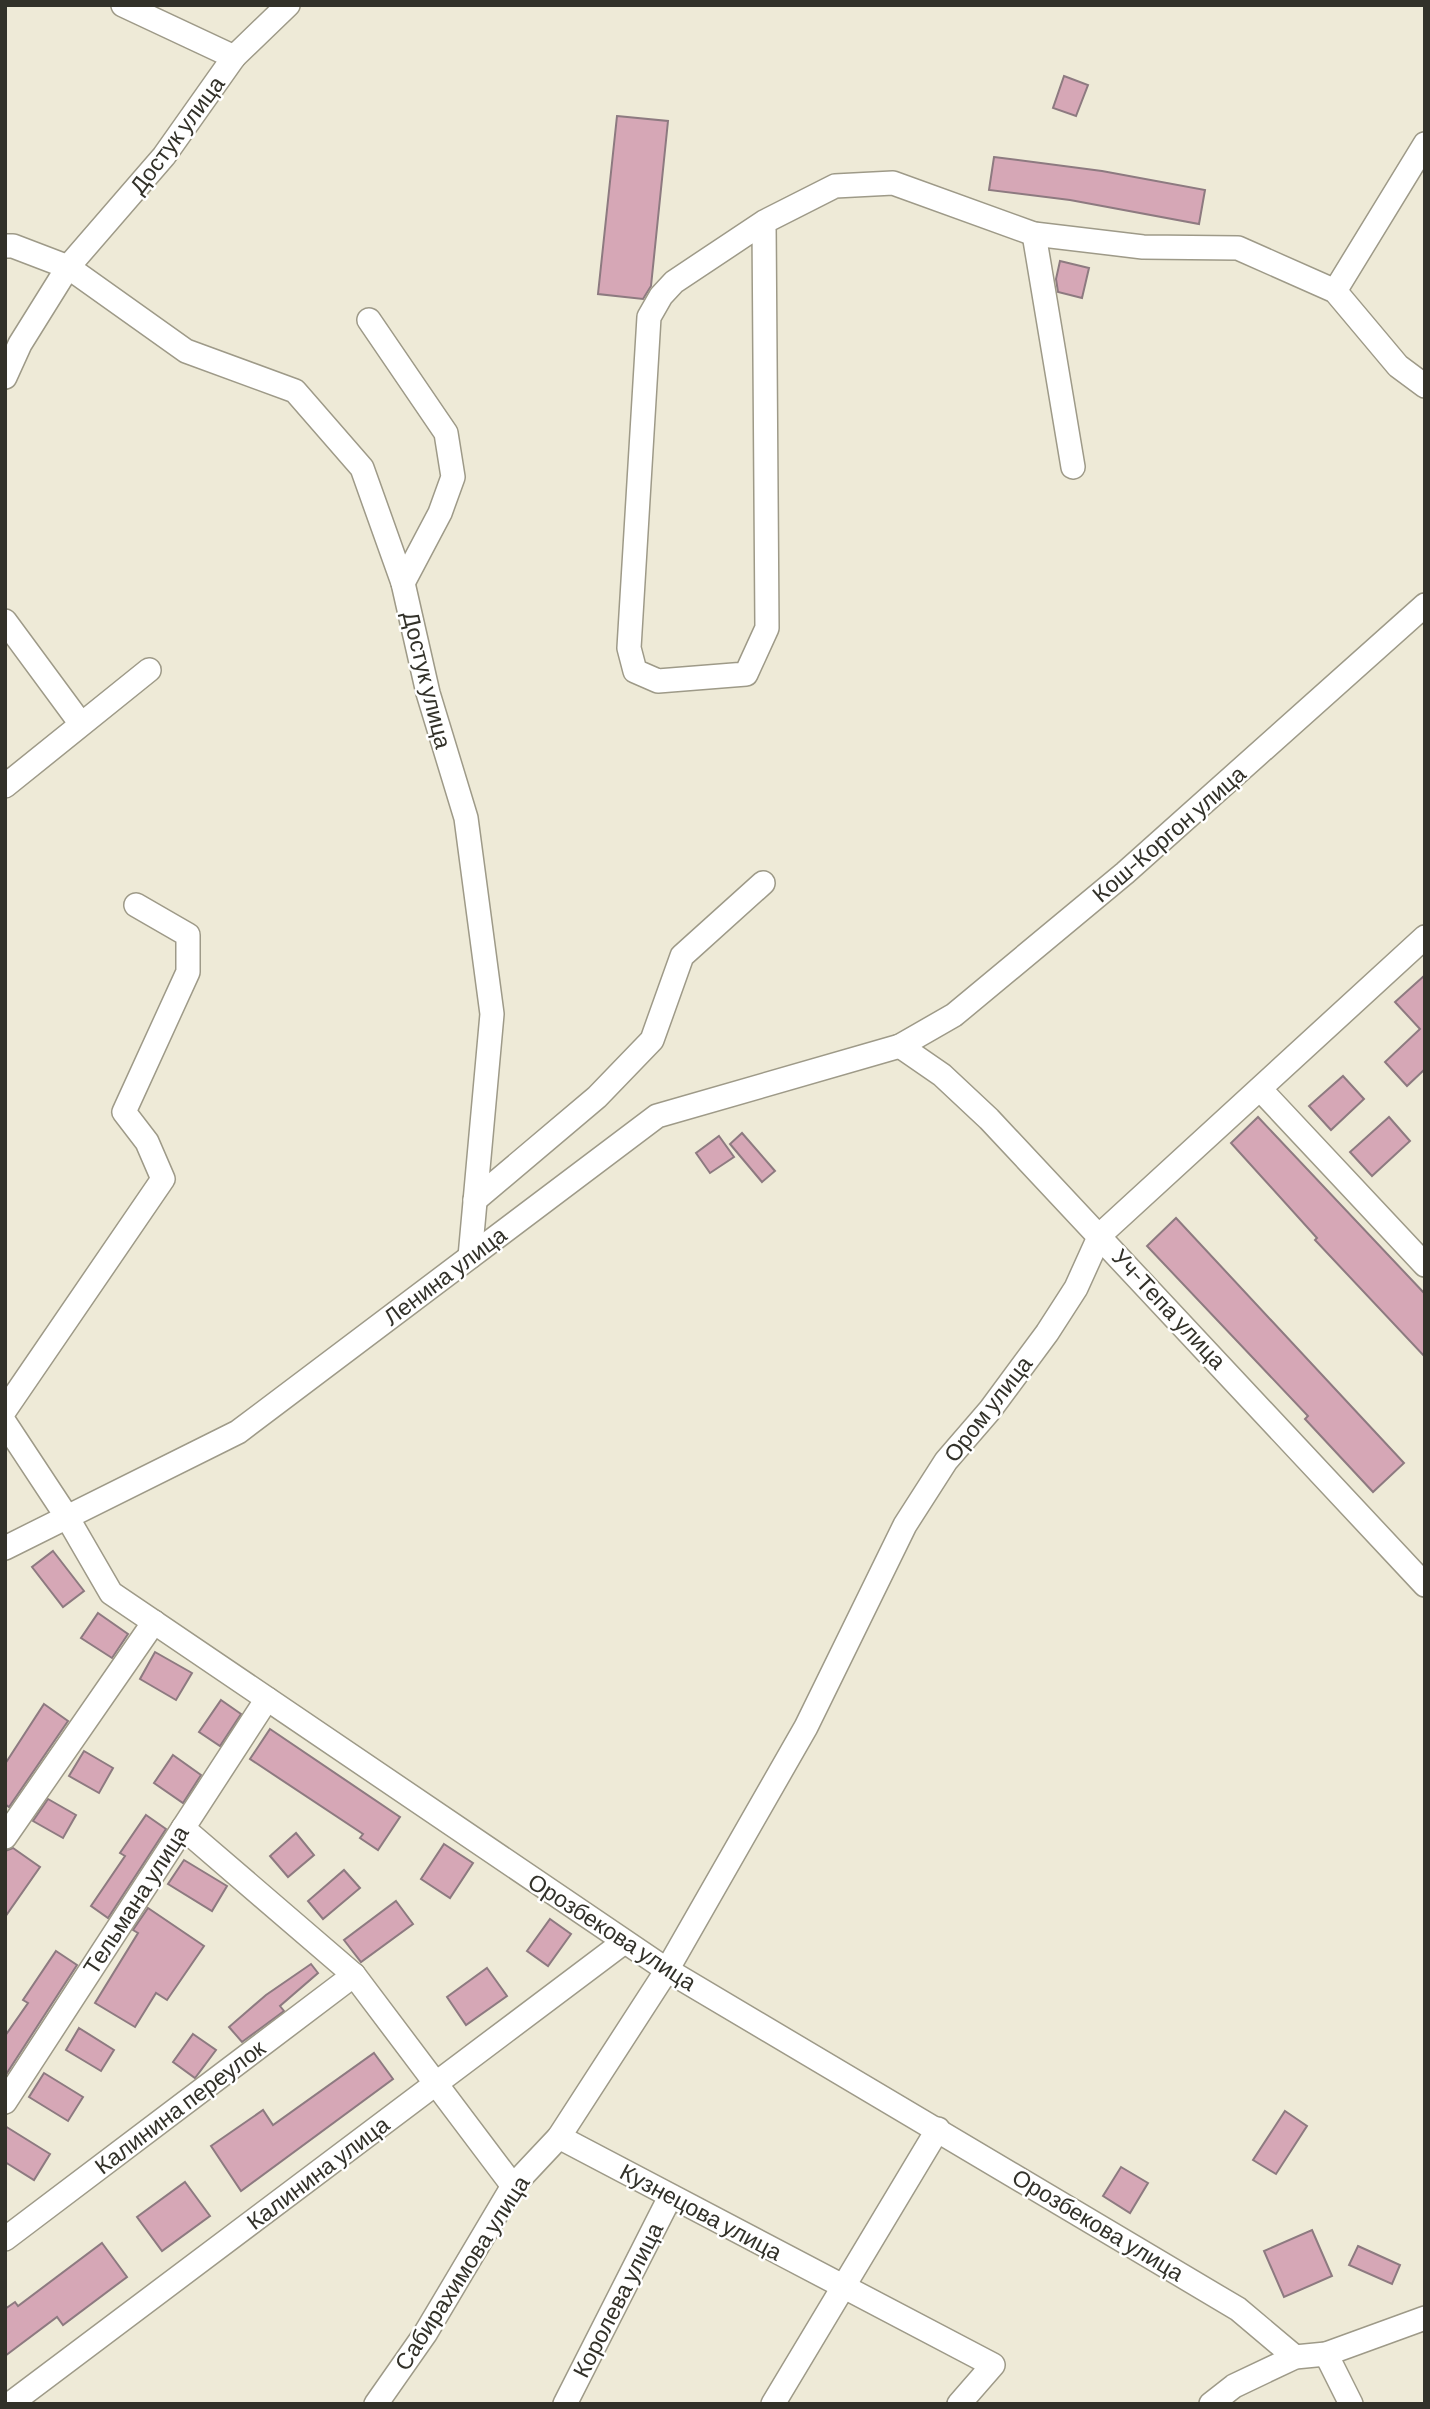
<svg xmlns="http://www.w3.org/2000/svg" width="1430" height="2409" viewBox="0 0 1430 2409" font-family="Barlow,sans-serif">
<rect width="100%" height="100%" fill="#eeead7"/>
<!-- building -->
<g fill="#d6a7b6" stroke="#8d7a80" stroke-width="2">
<path d="M1064,76L1088,85L1076,116L1053,108Z"/>
<path d="M617,116L668,121L651,286L643,299L598,294Z"/>
<path d="M994,157L1102,171L1205,190L1199,224L1070,200L989,190Z"/>
<path d="M1060,261L1089,268L1082,298L1058,292L1056,279Z"/>
<path d="M1425,975V1069L1407,1086L1385,1062L1420,1029L1395,1002Z"/>
<path d="M1343,1076L1364,1099L1331,1130L1309,1106Z"/>
<path d="M1258,1117L1425,1294V1357L1315,1240L1317,1238L1231,1143Z"/>
<path d="M1389,1117L1410,1141L1372,1176L1350,1152Z"/>
<path d="M742,1133L775,1171L762,1182L730,1144Z"/>
<path d="M719,1136L734,1157L710,1173L696,1153Z"/>
<path d="M1176,1218L1404,1463L1373,1492L1305,1419L1308,1416L1147,1246Z"/>
<path d="M53,1551L84,1591L63,1607L32,1567Z"/>
<path d="M98,1613L128,1634L112,1658L81,1638Z"/>
<path d="M155,1652L192,1673L176,1700L140,1679Z"/>
<path d="M221,1700L241,1714L220,1746L199,1732Z"/>
<path d="M44,1704L68,1721L9,1807L5,1804V1764Z"/>
<path d="M270,1729L400,1817L378,1850L360,1838L363,1834L250,1759Z"/>
<path d="M84,1751L113,1768L99,1793L69,1776Z"/>
<path d="M173,1755L201,1775L183,1803L154,1783Z"/>
<path d="M48,1799L76,1815L63,1838L33,1821Z"/>
<path d="M146,1815L166,1829L108,1918L91,1906L125,1856L120,1853Z"/>
<path d="M296,1833L314,1855L288,1877L270,1856Z"/>
<path d="M444,1844L473,1863L450,1898L421,1879Z"/>
<path d="M13,1848L40,1867L5,1917V1851Z"/>
<path d="M184,1860L227,1886L212,1911L168,1884Z"/>
<path d="M344,1870L360,1888L323,1919L308,1901Z"/>
<path d="M396,1901L413,1924L361,1962L344,1940Z"/>
<path d="M148,1908L204,1946L167,2000L156,1993L135,2027L95,2003L138,1933L133,1930Z"/>
<path d="M550,1919L571,1934L548,1966L527,1951Z"/>
<path d="M56,1951L77,1965L5,2076V2036L28,2003L23,2000Z"/>
<path d="M311,1964L318,1973L280,2006L284,2011L242,2042L229,2027L266,1995Z"/>
<path d="M487,1968L507,1996L466,2025L447,1997Z"/>
<path d="M79,2028L114,2050L101,2071L66,2050Z"/>
<path d="M193,2034L216,2050L195,2078L173,2062Z"/>
<path d="M374,2053L393,2079L241,2191L211,2146L263,2110L273,2125Z"/>
<path d="M44,2073L83,2097L68,2121L29,2097Z"/>
<path d="M1285,2111L1307,2126L1276,2174L1253,2160Z"/>
<path d="M5,2126L50,2154L34,2180L5,2162Z"/>
<path d="M1121,2167L1148,2183L1130,2213L1103,2196Z"/>
<path d="M185,2182L210,2216L162,2251L137,2217Z"/>
<path d="M1312,2230L1332,2276L1284,2297L1264,2251Z"/>
<path d="M102,2243L127,2277L63,2325L57,2317L5,2356V2309L15,2302L18,2306Z"/>
<path d="M1358,2246L1400,2265L1392,2284L1349,2265Z"/>
</g>
<g fill="none" stroke-linecap="round" stroke-linejoin="round">
<!-- minor casing -->
<g stroke="#9e9a88" stroke-width="26">
<g id="minor">
<path d="M123,5L234,57"/>
<path d="M764,222L767,628L746,674L658,681L635,671L629,648L649,317L661,296L674,282L764,222L835,186L893,183L1034,234L1143,247L1238,248L1335,291L1398,366L1425,386"/>
<path d="M1034,234L1073,467"/>
<path d="M5,246H13L68,267L186,351L295,391L362,468L403,583L428,693L466,818L492,1014L470,1257"/>
<path d="M1335,291L1425,144"/>
<path d="M369,320L446,433L453,477L440,513L403,583"/>
<path d="M5,377L20,344L68,267L164,156L234,57L288,5"/>
<path d="M5,621L81,724"/>
<path d="M5,786L149,670"/>
<path d="M900,1046L942,1075L989,1119L1425,1585"/>
<path d="M1260,1089L1425,1265"/>
<path d="M475,1200L597,1097L652,1040L682,956L763,883"/>
<path d="M5,1410L163,1179L147,1142L124,1112L188,972V935L136,905"/>
<path d="M5,1423L67,1517L111,1593L667,1970L1238,2309L1295,2357"/>
<path d="M5,1548L238,1432L657,1116L900,1046L954,1015L1125,873L1425,605"/>
<path d="M183,1828L354,1975L513,2186"/>
<path d="M5,1837L154,1622"/>
<path d="M5,2102L267,1699"/>
<path d="M559,2137L993,2365L959,2404"/>
<path d="M5,2239L354,1975"/>
<path d="M1326,2354L1351,2404"/>
<path d="M10,2404L624,1942"/>
<path d="M376,2404L425,2334L513,2186L559,2137L667,1970L806,1727L905,1525L946,1461L990,1410L1047,1333L1076,1288L1100,1235L1425,937"/>
<path d="M565,2404L670,2197"/>
<path d="M773,2404L938,2129"/>
<path d="M1211,2404L1234,2386L1295,2357L1326,2354L1425,2318"/>
</g>
</g>
<!-- minor -->
<use href="#minor" stroke="#fff" stroke-width="23"/>
</g>
<g text-anchor="middle" stroke-width="5" stroke-linejoin="round" paint-order="stroke">
<!-- street labels -->
<g font-size="23" fill="#323129" stroke="#fff">
<text transform="translate(177 135) rotate(-53)" y="8">Достук улица</text>
<text transform="translate(427 680) rotate(76)" y="8">Достук улица</text>
<text transform="translate(1169 834) rotate(-41)" y="8">Кош-Коргон улица</text>
<text transform="translate(445 1276) rotate(-37)" y="8">Ленина улица</text>
<text transform="translate(1169 1309) rotate(47)" y="8">Уч-Тепа улица</text>
<text transform="translate(988 1409) rotate(-52)" y="8">Ором улица</text>
<text transform="translate(136 1900) rotate(-57)" y="8">Тельмана улица</text>
<text transform="translate(612 1932) rotate(33)" y="8">Орозбекова улица</text>
<text transform="translate(180 2107) rotate(-37)" y="8">Калинина переулок</text>
<text transform="translate(318 2173) rotate(-37)" y="8">Калинина улица</text>
<text transform="translate(701 2212) rotate(28)" y="8">Кузнецова улица</text>
<text transform="translate(1098 2225) rotate(31)" y="8">Орозбекова улица</text>
<text transform="translate(462 2273) rotate(-57)" y="8">Сабирахимова улица</text>
<text transform="translate(618 2300) rotate(-63)" y="8">Королева улица</text>
</g>
</g>
<!-- border -->
<rect width="1430" height="2409" fill="none" stroke="#323129" stroke-width="14"/>
</svg>
